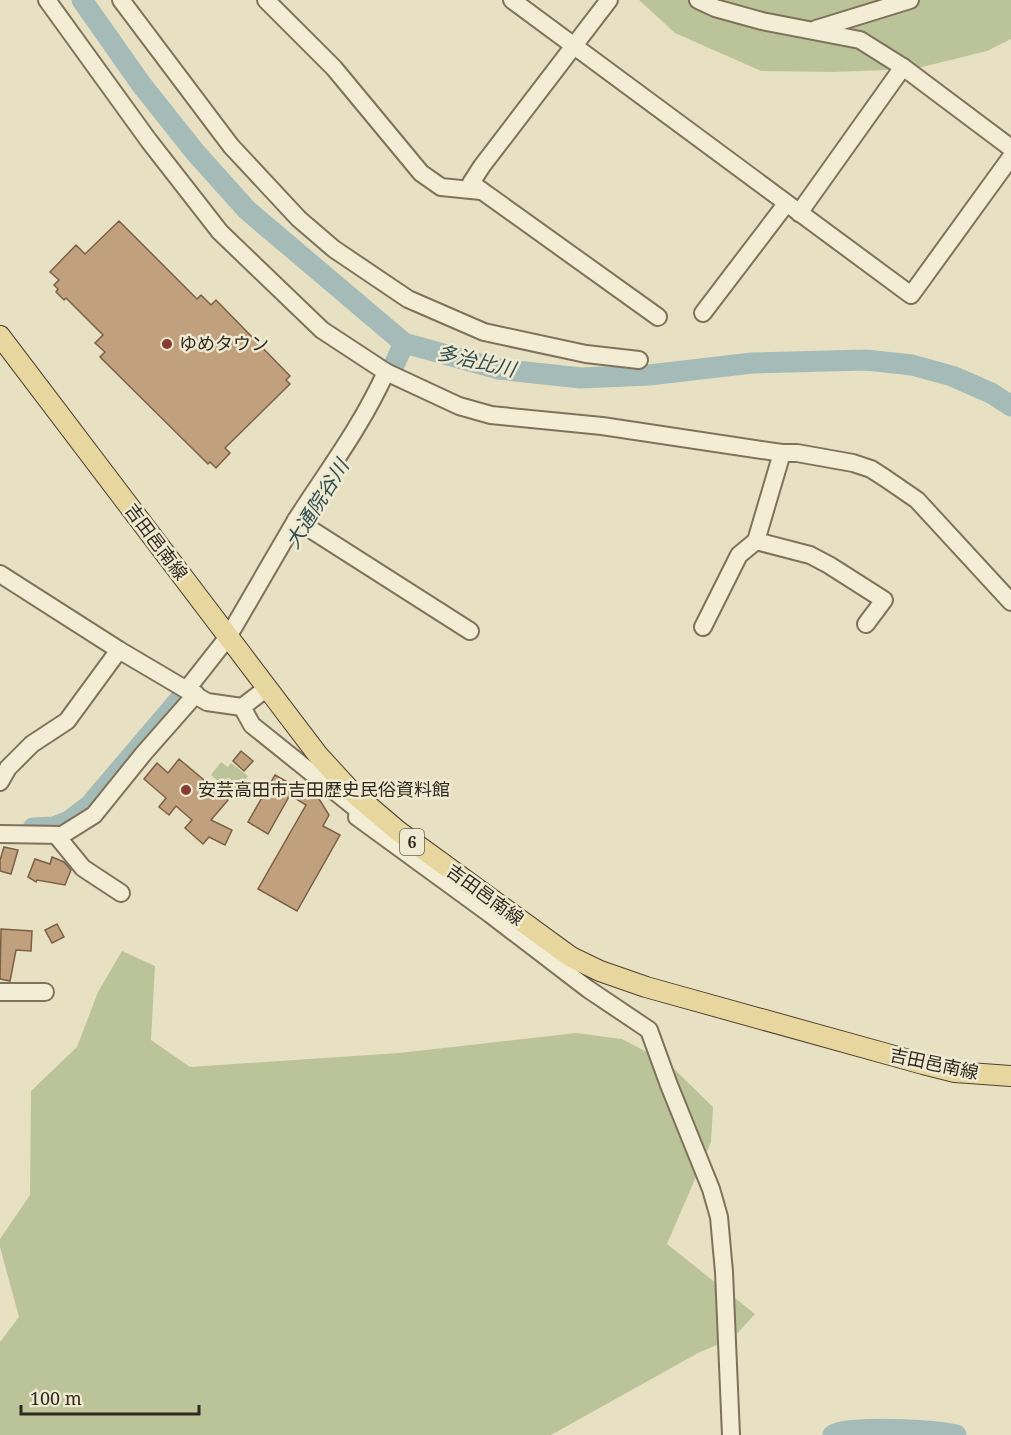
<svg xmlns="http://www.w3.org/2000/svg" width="1011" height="1435" viewBox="0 0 1011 1435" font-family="'Noto Serif','Noto Sans JP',serif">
<rect width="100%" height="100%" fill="#e8e0c3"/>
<!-- green -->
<g fill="#bbc499">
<path d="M639,0H1011V39L987,51L914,69L834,72L761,71L675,33Z"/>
<path d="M221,762L228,767L231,763L248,776L234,794L211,775Z"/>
<path d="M122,951L155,966L151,1040L190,1067L399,1053L576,1033L622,1039L668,1063L713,1107L711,1142L667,1244L755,1314L733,1338L698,1353L551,1435H0V1342L19,1317L0,1247V1239L30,1195L31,1091L77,1047L98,992Z"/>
</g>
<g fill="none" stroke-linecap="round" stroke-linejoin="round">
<!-- river -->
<g stroke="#a4bbb7" stroke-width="21">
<path d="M82,0L141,84L195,152L247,210L404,343L498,369L581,378L649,375L752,363L866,360L912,365L952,376L991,393L1011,406"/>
<path d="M395,363L404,343"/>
<path d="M33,828L54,827L69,821L89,806L180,699"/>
<path d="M833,1435C850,1425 936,1430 956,1435"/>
</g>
</g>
<!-- building -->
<g fill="#c1a07e" stroke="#7b6045" stroke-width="1.5">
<path d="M119,221L197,299L201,295L211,305L216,300L290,376L286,380L290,384L225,448L230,453L216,468L210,462L208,464L100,357L105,352L95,343L103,335L66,298L64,300L56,292L58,289L54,285L59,280L50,272L76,245L85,254Z"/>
<path d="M241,751L253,761L244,771L233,761Z"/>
<path d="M179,759L228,800L211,820L232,830L225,845L209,837L203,844L185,828L192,820L176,806L169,815L159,807L166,798L144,779L157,763L168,773Z"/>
<path d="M275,775L303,791L306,785L313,789L329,815L323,826L340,835L297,911L258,889L306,805L290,795L268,834L248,822Z"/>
<path d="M4,847L18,850L11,874L0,871V860Z"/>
<path d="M52,857L64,862L71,870L65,885L37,880L36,882L28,877L35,859L50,864Z"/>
<path d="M57,924L64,937L52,943L45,930Z"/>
<path d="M1,929L32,931L31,951L16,950L10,981L0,979Z"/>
</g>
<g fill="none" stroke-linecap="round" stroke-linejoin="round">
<!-- minor casing -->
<g stroke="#7f725c" stroke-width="20">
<g id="minor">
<path d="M47,0L149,141L220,232L322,330L386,372L459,406L491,415L602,426L782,453H797L853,463L871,469L885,478L917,500L1011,602"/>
<path d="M121,0L231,146L299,219L334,249L408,299L484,332L586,354L639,360"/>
<path d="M266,0L334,68L421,173L441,187L481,191"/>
<path d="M512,0L911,295L1011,157"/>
<path d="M609,0L482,166L471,183L658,317"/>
<path d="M698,0L715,8L762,21L860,40L903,67L1011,148"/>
<path d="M816,29L910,0"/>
<path d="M799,213L903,67"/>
<path d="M703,313L786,204"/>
<path d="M296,520C328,470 361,427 386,372"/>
<path d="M756,541L810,555L829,565L884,600L866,624"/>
<path d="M0,574L119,650L207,702L242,707L267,688"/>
<path d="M703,627L739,555L756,541L782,453"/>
<path d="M187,689L228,637L296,520L470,631"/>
<path d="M242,707L252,725L358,810L357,817L490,914L588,989L649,1030L669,1085L711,1189L719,1217L724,1272L731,1435"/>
<path d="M0,782L8,768L32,744L67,721L119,650"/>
<path d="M0,834L62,835L94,815L144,753L196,694"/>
<path d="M56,835L83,868L121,893"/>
<path d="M0,992H45"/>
</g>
</g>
<!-- major casing -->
<g stroke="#4e4130" stroke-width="22">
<path id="major" d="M0,336L318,755L351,791L398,831L571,957L600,971L646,987L923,1064L955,1072L1011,1076"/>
</g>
<!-- minor -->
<use href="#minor" stroke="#f4edd5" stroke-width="16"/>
<!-- major -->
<use href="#major" stroke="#e7d79f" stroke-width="20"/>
</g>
<!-- markers -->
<g fill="#873b34" stroke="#f0ead2" stroke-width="2">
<circle cx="167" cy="344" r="6"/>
<circle cx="186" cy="790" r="6"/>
</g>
<g text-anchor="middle" stroke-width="5" stroke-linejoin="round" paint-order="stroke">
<!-- shield labels -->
<rect fill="#f0ead2" stroke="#6a6354" stroke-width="1.5" x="400" y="829" width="24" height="26" rx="4.5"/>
<g font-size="16" font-weight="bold" fill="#31291e">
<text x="412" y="848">6</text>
</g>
<!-- poi labels -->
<g font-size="18" fill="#31291e" stroke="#f0ead2" text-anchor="start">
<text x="179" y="350">ゆめタウン</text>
<text x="198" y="796">安芸高田市吉田歴史民俗資料館</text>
</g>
<!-- street labels -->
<g font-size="18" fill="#31291e" stroke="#f0ead2">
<text transform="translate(156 542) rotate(53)" y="6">吉田邑南線</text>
<text transform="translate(485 895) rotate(36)" y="6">吉田邑南線</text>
<text transform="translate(934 1064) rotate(12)" y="6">吉田邑南線</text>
</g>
<!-- water labels -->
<g font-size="20" font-style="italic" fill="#2f4e4f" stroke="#f0ead2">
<text transform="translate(476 361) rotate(13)" y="7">多治比川</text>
<text transform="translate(317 504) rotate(-58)" y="7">大通院谷川</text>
</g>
</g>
<!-- scale -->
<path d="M21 1405v9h178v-9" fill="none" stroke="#31291e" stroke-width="3"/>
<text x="30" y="1405" font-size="18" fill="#31291e" stroke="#f0ead2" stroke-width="4.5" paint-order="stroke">100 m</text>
</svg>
